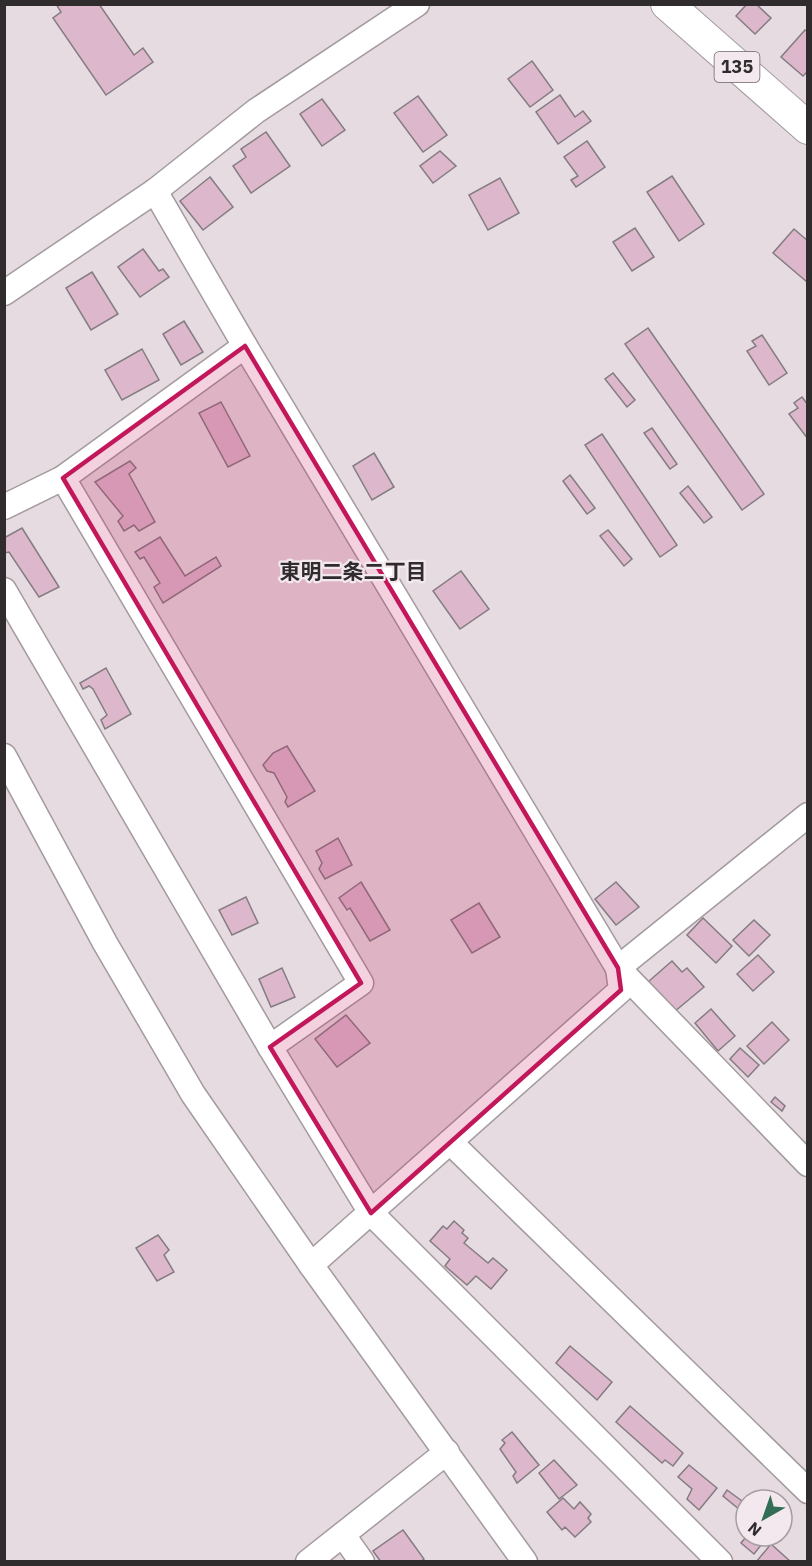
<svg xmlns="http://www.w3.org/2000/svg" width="812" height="1566" viewBox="0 0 812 1566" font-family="'IBM Plex Sans','Noto Sans JP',sans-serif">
<rect width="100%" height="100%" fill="#e5dbe0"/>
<!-- building -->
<g fill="#ddb8cc" stroke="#847c80" stroke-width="1.5">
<path d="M56,4H99L134,55L143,48L153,62L106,95L53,18L61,12Z"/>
<path d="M747,4H756L771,18L755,34L736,16Z"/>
<path d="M805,30L808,32V71L803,76L781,57Z"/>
<path d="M532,61L553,90L530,107L508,79Z"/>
<path d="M560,95L575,117L583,111L591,121L558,144L536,112Z"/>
<path d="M418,96L447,135L423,152L394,113Z"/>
<path d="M322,99L345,130L322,146L300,114Z"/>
<path d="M266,132L290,166L251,193L233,166L246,157L241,149Z"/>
<path d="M587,141L605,167L576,187L571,180L578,176L564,157Z"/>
<path d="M440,151L456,166L433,183L420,166Z"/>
<path d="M672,176L704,224L679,241L647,192Z"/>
<path d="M210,177L233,207L203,230L180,201Z"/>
<path d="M500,178L519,213L488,230L469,195Z"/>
<path d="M635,228L654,257L632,271L613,242Z"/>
<path d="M794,229L808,241L807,282L773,253Z"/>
<path d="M143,249L159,271L163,269L169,277L140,297L118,267Z"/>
<path d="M92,272L118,314L91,330L66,288Z"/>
<path d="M184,321L203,352L181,365L163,334Z"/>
<path d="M648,328L764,494L742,510L625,344Z"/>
<path d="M762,335L787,373L769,385L747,351L756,346L752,341Z"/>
<path d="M142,349L159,380L122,400L105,370Z"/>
<path d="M613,373L635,400L627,407L605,379Z"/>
<path d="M802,397L808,405V439L789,414L798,408L794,403Z"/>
<path d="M221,402L250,456L228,467L199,413Z"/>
<path d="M652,428L677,464L670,469L644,433Z"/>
<path d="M602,434L677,545L660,557L585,445Z"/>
<path d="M374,453L394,487L372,500L353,466Z"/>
<path d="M130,461L136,468L129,474L155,522L139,531L134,525L124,531L118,521L123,516L95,482Z"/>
<path d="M570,475L595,508L587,514L563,481Z"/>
<path d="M688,486L712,517L704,523L680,493Z"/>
<path d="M22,528L59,587L39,597L9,552L4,553V538Z"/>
<path d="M608,530L632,559L624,566L600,536Z"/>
<path d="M160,537L185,576L216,557L221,566L163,603L154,587L160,583L144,557L140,559L135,552Z"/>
<path d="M461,571L489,609L460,629L433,591Z"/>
<path d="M106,668L131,714L105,729L101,720L107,715L93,689L89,686L83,689L80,683Z"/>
<path d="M287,746L315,791L288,807L285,802L287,797L274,773L267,771L263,765L273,753Z"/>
<path d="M338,838L352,865L325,879L319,869L322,863L316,851Z"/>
<path d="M361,882L390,930L370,941L350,908L347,910L339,898Z"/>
<path d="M616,882L639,907L616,925L595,899Z"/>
<path d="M246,897L258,923L232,935L219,910Z"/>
<path d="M479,903L500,937L472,953L451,920Z"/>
<path d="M703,918L732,946L716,963L687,935Z"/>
<path d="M754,920L770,935L749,956L733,940Z"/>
<path d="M758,955L774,972L753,991L737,974Z"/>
<path d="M672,961L682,972L687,968L704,987L674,1012L648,982Z"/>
<path d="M282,968L295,997L271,1007L259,979Z"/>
<path d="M711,1009L735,1036L718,1051L695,1023Z"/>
<path d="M346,1015L370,1043L337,1067L315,1039Z"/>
<path d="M772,1022L789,1040L764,1064L747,1046Z"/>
<path d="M740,1048L759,1065L748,1077L730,1059Z"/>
<path d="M775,1097L785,1106L782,1111L771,1102Z"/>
<path d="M454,1221L464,1230L462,1233L468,1238L464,1243L488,1263L493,1258L507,1270L491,1289L476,1276L467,1285L445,1266L450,1259L430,1241L443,1226L447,1229Z"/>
<path d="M158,1235L169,1250L164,1255L174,1272L157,1281L136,1248Z"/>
<path d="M570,1346L612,1382L597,1400L556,1363Z"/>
<path d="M630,1406L683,1453L673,1466L665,1460L662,1463L616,1422Z"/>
<path d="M512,1432L539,1465L517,1483L513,1476L516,1472L500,1449L505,1443L502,1440Z"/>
<path d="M554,1460L577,1485L559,1499L539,1473Z"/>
<path d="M689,1465L717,1488L699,1510L687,1499L692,1489L678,1477Z"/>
<path d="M727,1490L742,1501L740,1510L723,1496Z"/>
<path d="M563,1498L574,1509L580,1502L591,1514L588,1518L591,1522L575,1537L565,1527L562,1530L547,1512Z"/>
<path d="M403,1530L424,1559L420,1562H381L373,1551Z"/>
<path d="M747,1536H761L765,1540L754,1554L741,1543Z"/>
<path d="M771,1544L791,1562H756Z"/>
</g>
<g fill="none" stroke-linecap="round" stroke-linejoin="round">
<!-- minor casing -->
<g stroke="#a39a9f" stroke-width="27">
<g id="minor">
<path d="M155,191L245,346L618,968L808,1164"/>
<path d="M4,293L155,191L256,111L417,4"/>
<path d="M63,478L361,983L270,1047"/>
<path d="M4,507L63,478L245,346"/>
<path d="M4,590L270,1047L371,1213L720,1562"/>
<path d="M4,756L105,943L193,1094L311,1265L525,1562"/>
<path d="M618,968L808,815"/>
<path d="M450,1142L808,1491"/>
<path d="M311,1265L621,990L618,968"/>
<path d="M343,1535L362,1562"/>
<path d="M308,1562L447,1452"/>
</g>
</g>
<!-- major casing -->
<g stroke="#a39a9f" stroke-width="34">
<path id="major" d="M667,4L808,128"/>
</g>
<!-- minor -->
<use href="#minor" stroke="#fff" stroke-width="24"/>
<!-- major -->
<use href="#major" stroke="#fff" stroke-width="32"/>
</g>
<!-- marked area -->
<path fill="#c2185b" fill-opacity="0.2" stroke="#c2185b" stroke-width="4.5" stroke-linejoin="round" d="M245,346L618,968L621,990L371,1213L270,1047L361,983L63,478Z"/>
<g text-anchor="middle" stroke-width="4.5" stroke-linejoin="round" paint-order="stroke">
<!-- shield labels -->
<rect fill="#f2e8ed" stroke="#6a6467" stroke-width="1.5" x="714.5" y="52" width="45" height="30" rx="4.5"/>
<g font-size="18" font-weight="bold" fill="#302c2e">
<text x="737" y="73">135</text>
</g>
<!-- neighbourhood labels -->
<g font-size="21" font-weight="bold" fill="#302c2e" stroke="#f2e8ed">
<text x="353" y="579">東明二条二丁目</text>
</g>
</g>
<!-- border -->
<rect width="812" height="1566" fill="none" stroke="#302c2e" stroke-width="12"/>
<!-- north arrow -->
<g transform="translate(764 1518) rotate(220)"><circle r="28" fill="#f2e8ed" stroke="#a49da1" stroke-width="1.5"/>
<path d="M0-4.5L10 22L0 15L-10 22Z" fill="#346d55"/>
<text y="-9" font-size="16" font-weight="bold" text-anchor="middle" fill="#302c2e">N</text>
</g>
</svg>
